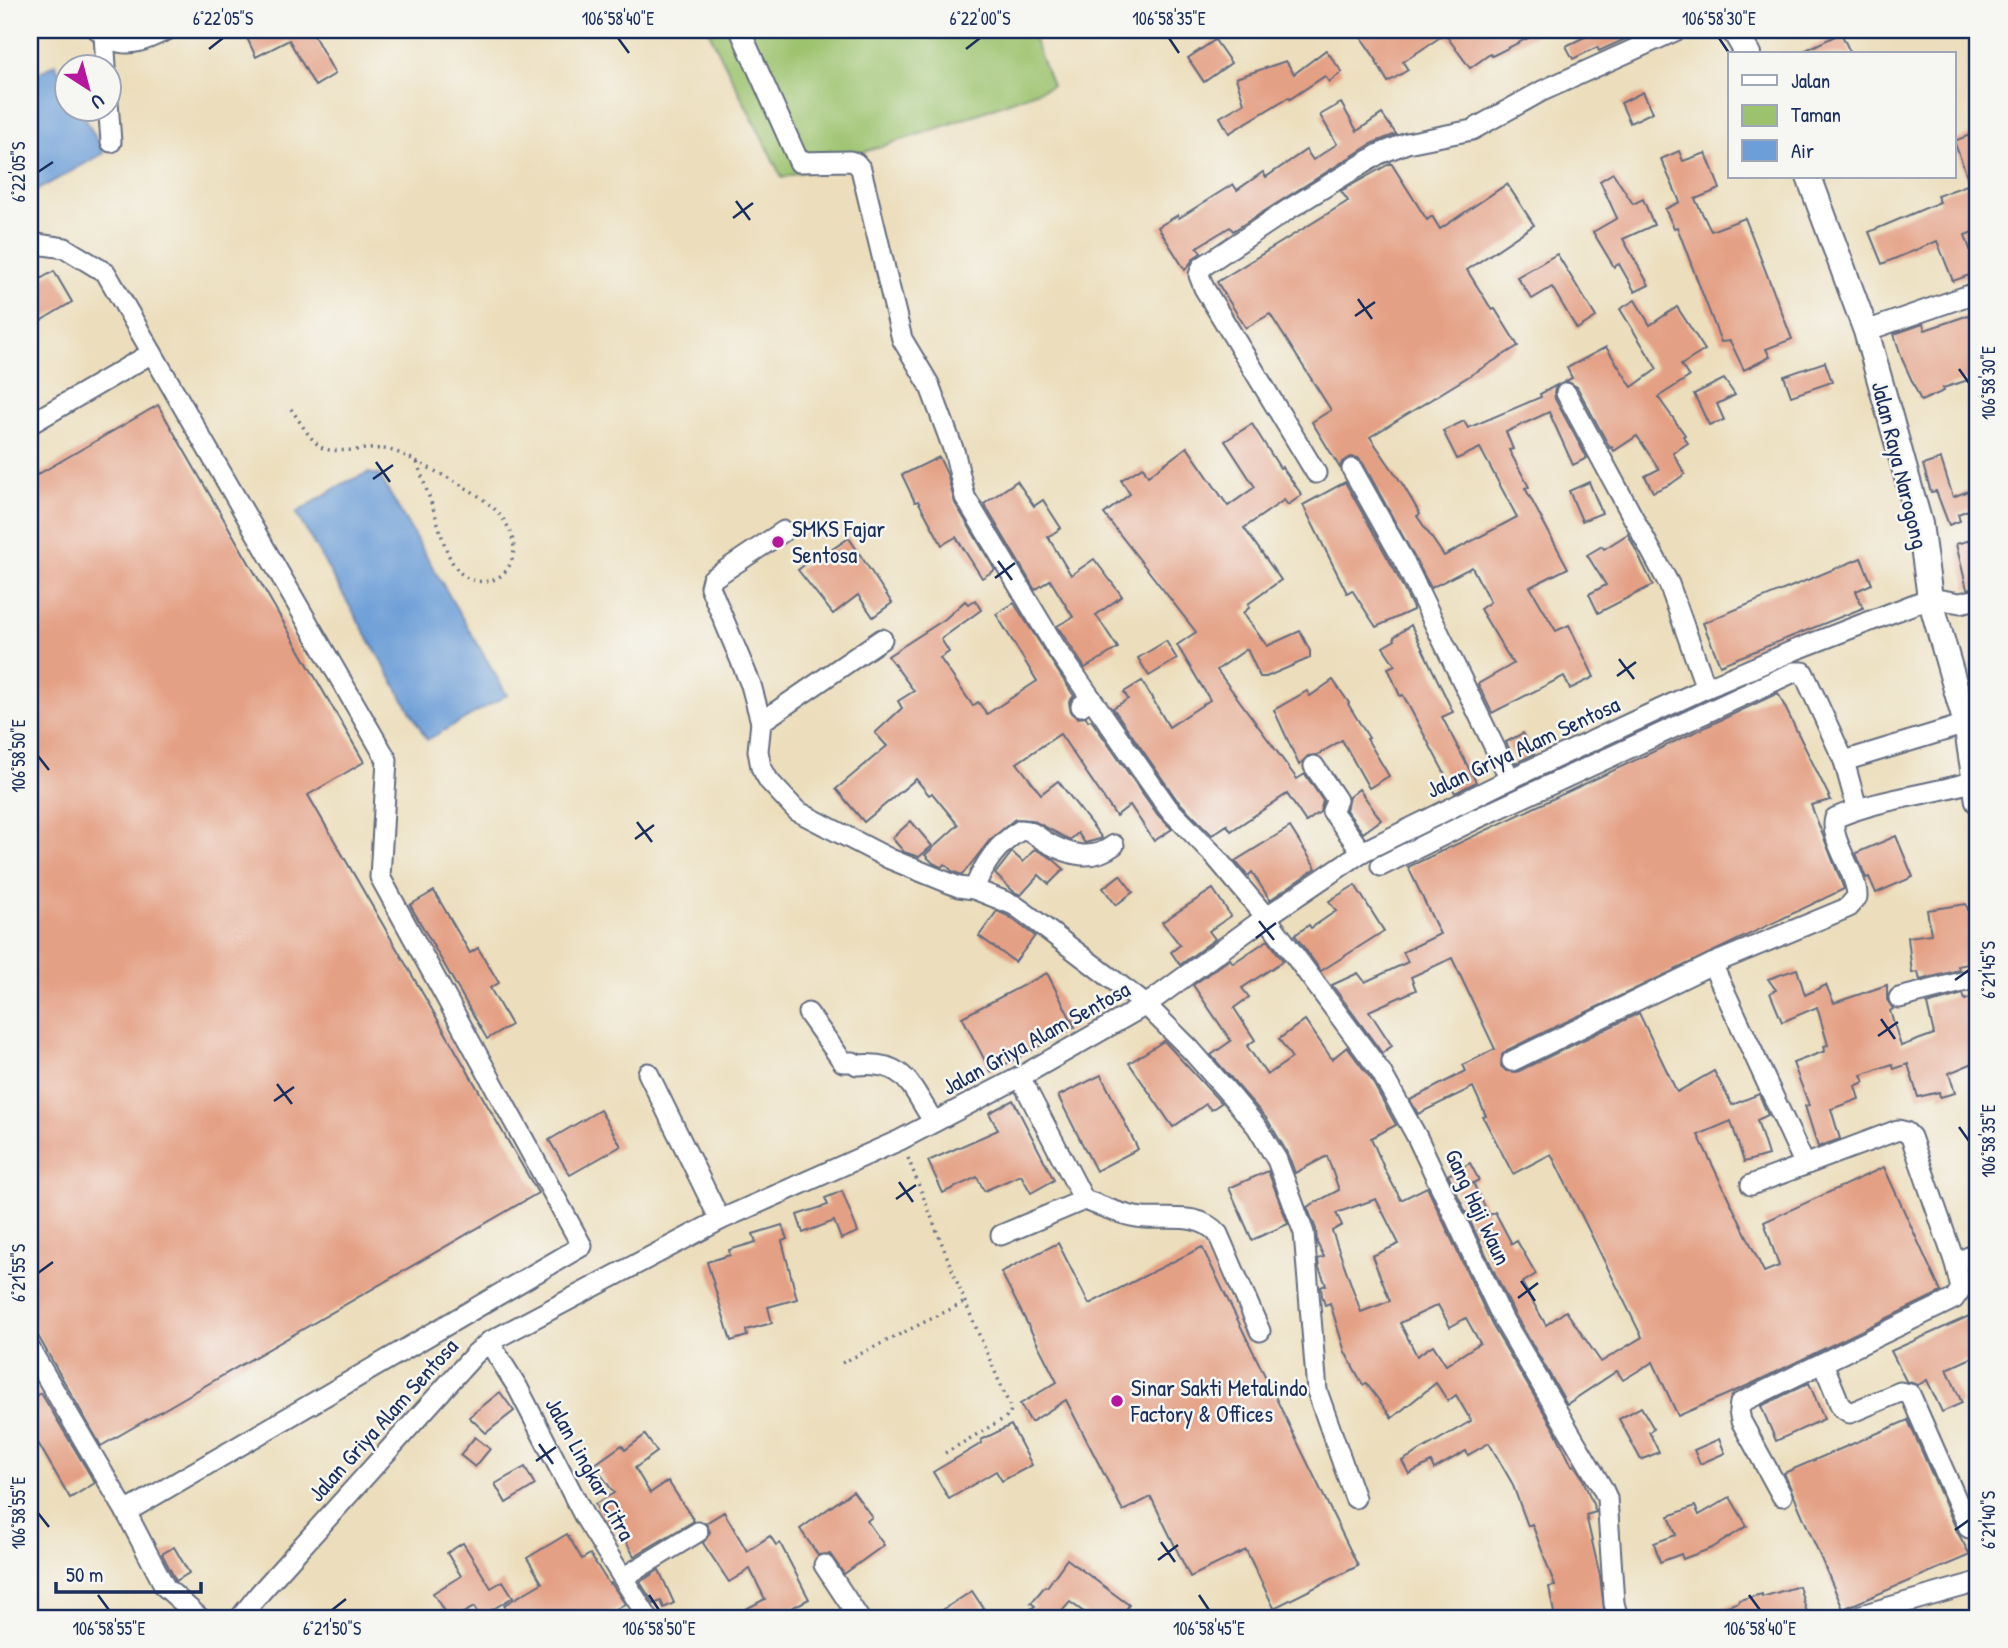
<svg xmlns="http://www.w3.org/2000/svg" width="2008" height="1648" viewBox="0 0 2008 1648" font-family="'Patrick Hand',sans-serif">
<rect width="100%" height="100%" fill="#f6f6f2"/>
<filter id="ink" filterUnits="userSpaceOnUse"><feTurbulence type="fractalNoise" baseFrequency=".0143" numOctaves="2"/><feDisplacementMap in="SourceGraphic" scale="14" xChannelSelector="R" yChannelSelector="G"/><feConvolveMatrix kernelMatrix="1 2 1 2 8 2 1 2 1" color-interpolation-filters="sRGB"/></filter>
<filter id="wash" filterUnits="userSpaceOnUse"><feTurbulence type="fractalNoise" baseFrequency=".00686" numOctaves="4" result="noise"/><feDisplacementMap in="SourceGraphic" scale="28" xChannelSelector="R" yChannelSelector="G"/><feGaussianBlur stdDeviation="1.57" result="paint"/><feColorMatrix in="noise" values="0 0 0 0 0 0 0 0 0 0 0 0 0 0 0 0 0 1.4 0 .05"/><feComposite in="paint" operator="in"/></filter>
<g filter="url(#wash)">
<rect width="100%" height="100%" fill="#ecdebc"/>
<!-- green -->
<path fill="#9cc26d" stroke="#5c7866" stroke-width="2" d="M708,30H1030L1052,86L939,128L782,178Z"/>
<!-- water -->
<g fill="#6d9ed7" stroke="#44669a" stroke-width="2">
<path d="M55,64L66,84V108L80,109L104,153L30,194V78Z"/>
<path d="M368,473L379,475L507,695L427,740L296,513L344,483Z"/>
</g>
<g id="blocks">
<!-- building -->
<g fill="#e4a085" fill-rule="evenodd">
<path d="M262,30H311L335,74L315,86L289,40L256,57L247,38Z"/>
<path d="M1356,30H1544L1492,56L1490,54L1470,68L1445,34L1403,62L1408,70L1388,82L1376,62L1377,61Z"/>
<path d="M1589,30H1645L1599,51L1597,47L1573,59L1566,46L1591,34Z"/>
<path d="M1841,33L1851,54H1798Z"/>
<path d="M1215,40L1231,63L1204,82L1188,58Z"/>
<path d="M1326,50L1342,72L1329,82L1325,76L1290,99L1289,97L1229,133L1220,117L1244,103L1236,78L1286,61L1294,74Z"/>
<path d="M1643,92L1653,112L1630,123L1621,103Z"/>
<path d="M1341,103L1357,131L1382,114L1396,134L1373,143L1233,231L1230,227L1197,247L1201,253L1195,257L1185,270L1158,227L1178,215L1179,218L1233,184L1237,190L1263,172L1266,177L1306,150L1313,160L1337,144L1320,115Z"/>
<path d="M1978,132V230L1965,235L1978,272L1953,281L1937,241L1882,264L1869,232L1940,202L1937,196L1970,184L1954,141Z"/>
<path d="M1679,151L1683,161L1706,153L1720,189L1695,199L1711,231L1745,218L1792,339L1766,349L1770,357L1744,370L1730,341L1721,342L1677,227L1674,228L1665,209L1680,202L1661,159Z"/>
<path d="M1391,163L1427,220L1432,216L1440,229L1507,184L1534,225L1467,270L1492,310L1495,309L1518,346L1370,437L1403,485L1420,514L1417,516L1444,556L1517,517L1480,448L1457,459L1443,431L1464,421L1468,428L1541,397L1540,394L1557,385L1554,392L1555,399L1587,458L1573,465L1549,412L1506,432L1513,449L1509,450L1529,487L1525,488L1568,568L1530,587L1556,631L1569,625L1594,677L1570,689L1564,676L1492,713L1478,684L1513,664L1480,609L1490,602L1472,567L1431,588L1363,463L1358,458L1351,457L1342,462L1340,468L1312,422L1331,410L1270,314L1246,328L1217,282L1348,201L1341,191Z"/>
<path d="M1613,173L1633,204L1643,199L1654,225L1623,239L1649,285L1635,292L1619,264L1614,267L1593,232L1617,218L1600,181Z"/>
<path d="M1557,254L1596,317L1577,329L1552,287L1532,299L1517,277Z"/>
<path d="M54,271L72,302L30,327V285Z"/>
<path d="M1635,300L1650,325L1677,307L1705,350L1681,365L1689,377L1658,397L1685,435L1683,436L1688,443L1673,453L1685,474L1671,484L1653,492L1645,476L1659,469L1637,436L1614,451L1612,447L1610,448L1577,387L1566,381L1572,378L1567,368L1606,347L1632,387L1657,369L1620,309Z"/>
<path d="M1978,312V377L1943,388L1944,391L1921,401L1902,359L1894,334L1923,324L1925,330Z"/>
<path d="M1825,362L1832,382L1791,396L1784,376Z"/>
<path d="M1724,379L1735,395L1717,404L1724,420L1709,425L1694,394Z"/>
<path d="M158,405L364,762L308,795L538,1193L101,1446L30,1322V479Z"/>
<path d="M1252,424L1280,468L1282,467L1302,495L1288,505L1284,500L1244,528L1281,580L1248,604L1250,607L1243,613L1267,646L1300,631L1310,651V658L1266,677H1260L1247,649L1217,670L1297,779L1305,774L1323,801L1320,812L1306,822L1287,794L1231,831L1227,825L1212,835L1177,800L1113,708L1128,699L1124,692L1142,681L1169,727L1210,700L1177,645L1196,632L1104,514L1130,494L1121,480L1143,467L1148,476L1187,447L1228,506L1255,487L1225,441Z"/>
<path d="M939,457L947,474L955,503L995,570L982,578L956,537L942,545L918,501L915,502L902,475Z"/>
<path d="M1941,459L1953,497L1978,487V506L1958,514L1960,521L1949,525L1936,491L1931,492L1923,465Z"/>
<path d="M1017,481L1034,506L1043,500L1061,528L1048,537L1071,575L1094,559L1122,596L1096,615L1118,648L1085,668L1057,626L1073,617L1050,580L1035,590L984,504Z"/>
<path d="M1345,482L1394,569L1413,608V610L1376,627L1352,590L1347,593L1303,505Z"/>
<path d="M1589,482L1602,513L1582,521L1569,491Z"/>
<path d="M1628,534L1653,585L1598,613L1589,594L1606,585L1587,555L1602,546L1604,549Z"/>
<path d="M849,538L892,603L873,617L858,595L833,614L798,570L817,555L819,558Z"/>
<path d="M1975,539L1978,553V587L1967,589L1956,544Z"/>
<path d="M1861,558L1872,584L1856,591L1863,608L1720,665L1703,623Z"/>
<path d="M975,600L981,610L941,639L949,652L940,658L973,706L978,702L987,714L1037,681L996,614L1014,603L1074,696L1069,702L1071,713L1077,718L1086,717L1088,721L1091,720L1158,815L1172,829L1154,841L1130,805L1116,816L1060,734L1017,763L1041,794L1058,781L1102,838L1100,839L1085,843L1078,833L1070,840L1032,820L1015,819L990,840L962,875L952,871L945,864L941,867L933,863L925,855L958,825L932,793L929,795L916,779L864,822L836,789L887,746L875,733L902,708L898,701L914,691L888,656L945,619L965,601L968,604Z"/>
<path d="M1411,625L1453,712L1442,717L1476,782L1455,793L1403,695L1400,696L1388,668L1395,665L1383,647L1395,640L1394,637Z"/>
<path d="M1166,641L1177,659L1149,676L1138,658Z"/>
<path d="M1333,680L1349,703L1348,704L1369,738L1367,739L1389,776L1369,788L1342,740L1317,755L1308,756L1299,765L1274,710L1307,691L1310,696Z"/>
<path d="M1778,693L1831,800L1811,805L1844,889L1507,1050L1502,1055L1501,1066L1506,1071L1517,1072L1639,1013L1677,1092L1714,1071L1732,1105L1759,1094L1768,1115L1757,1120L1768,1155L1744,1162L1731,1121L1698,1135L1764,1272L1779,1266L1764,1222L1884,1167L1941,1292L1751,1384L1678,1416L1653,1362L1623,1380L1617,1371L1567,1404L1514,1313L1448,1175L1470,1163L1479,1180L1473,1183L1489,1215L1495,1212L1512,1244L1517,1241L1536,1274L1522,1283L1546,1325L1566,1311L1601,1362L1642,1337L1551,1154L1513,1174L1483,1117L1486,1116L1473,1087L1418,1114L1410,1100L1466,1071L1463,1065L1495,1049L1452,958L1411,977L1416,990L1369,1011L1392,1046L1382,1053L1332,985L1358,973L1365,982L1408,962L1403,952L1440,934L1408,867Z"/>
<path d="M1523,733L1534,754L1516,763L1506,742Z"/>
<path d="M1359,789L1381,820L1363,833L1346,810L1349,797Z"/>
<path d="M911,821L932,846L919,857L904,852L892,838Z"/>
<path d="M1290,827L1316,868L1270,900L1252,872L1248,876L1235,861Z"/>
<path d="M1896,836L1913,877L1876,893L1869,877L1866,878L1856,853Z"/>
<path d="M1035,849L1053,859L1064,869L1049,884L1039,875L1021,895L1014,892L995,874L1012,852L1023,862Z"/>
<path d="M1120,875L1133,892L1116,905L1103,888Z"/>
<path d="M1355,885L1384,931L1321,971L1295,935L1309,925L1311,928L1336,911L1329,901Z"/>
<path d="M1213,889L1231,916L1209,931L1215,939L1180,965L1171,952L1180,945L1162,922Z"/>
<path d="M434,891L470,953L478,948L499,983L490,988L511,1025L487,1039L410,905Z"/>
<path d="M1966,904L1973,923L1978,947V962L1958,966L1959,970L1920,980L1918,972L1912,973L1908,937L1931,934L1927,910Z"/>
<path d="M997,911L1008,916L1035,936L1015,962L979,936Z"/>
<path d="M1268,940L1283,961L1242,988L1249,997L1234,1008L1255,1040L1247,1046L1267,1075L1292,1058L1279,1039L1305,1020L1332,1059L1347,1047L1371,1079L1396,1125L1371,1138L1385,1170L1401,1200L1427,1187L1492,1325L1555,1431L1572,1466L1574,1465L1582,1477L1596,1512L1586,1515L1600,1576L1605,1618H1555L1549,1587L1555,1586L1532,1524L1528,1526L1512,1483L1489,1443L1468,1455L1466,1451L1434,1469L1431,1462L1409,1474L1402,1461L1471,1421L1456,1395L1448,1401L1436,1383L1392,1418L1366,1383L1363,1385L1345,1352L1330,1303L1325,1305L1322,1296L1321,1287L1326,1285L1319,1268L1318,1259L1324,1257L1317,1243L1316,1229L1307,1207L1339,1190L1327,1156L1295,1173L1288,1154L1267,1119L1211,1055L1231,1041L1193,985L1230,959L1233,963ZM1376,1199L1399,1244L1372,1256L1390,1301L1361,1312L1332,1231L1342,1225L1336,1213ZM1438,1305L1450,1327L1466,1318L1480,1343L1446,1365L1433,1345L1417,1356L1400,1323Z"/>
<path d="M1797,969L1805,995L1826,985L1834,1003L1887,985V1000L1893,1009L1890,1011L1901,1046L1934,1034L1927,1004L1963,994L1965,1000L1978,995V1014L1969,1018L1978,1043V1061L1949,1073L1955,1093L1940,1097L1939,1092L1918,1097L1908,1064L1894,1069L1892,1064L1861,1075L1864,1082L1855,1086L1859,1099L1831,1109L1840,1139L1818,1147L1805,1106L1809,1105L1793,1063L1825,1051L1824,1046L1828,1045L1817,1007L1782,1022L1770,993L1776,990L1768,979Z"/>
<path d="M1047,973L1075,1027L991,1072L962,1017Z"/>
<path d="M1164,1041L1221,1103L1211,1110L1206,1104L1173,1127L1129,1063Z"/>
<path d="M1101,1075L1138,1149L1096,1171L1058,1096Z"/>
<path d="M1013,1100L1054,1180L1031,1193L1021,1175L984,1191L977,1177L943,1193L928,1161L998,1130L989,1113Z"/>
<path d="M600,1110L621,1146L570,1175L549,1140Z"/>
<path d="M1268,1171L1288,1224L1252,1240L1229,1188Z"/>
<path d="M842,1191L858,1232L841,1239L834,1221L803,1233L797,1215L828,1205L825,1198Z"/>
<path d="M782,1225L787,1239L782,1241L797,1299L768,1307L772,1323L746,1330L747,1336L731,1341L707,1262L730,1255L729,1250L756,1242L753,1234Z"/>
<path d="M1058,1243L1089,1304L1202,1247L1358,1566L1274,1608L1246,1550L1190,1577L1151,1497L1123,1511L1066,1400L1031,1422L1020,1404L1057,1382L1001,1272Z"/>
<path d="M1978,1312V1355L1947,1369L1962,1403L1942,1412L1927,1380L1918,1385L1906,1381L1891,1351Z"/>
<path d="M1809,1383L1824,1419L1776,1441L1761,1406Z"/>
<path d="M500,1392L514,1411L486,1433L469,1417Z"/>
<path d="M41,1393L95,1483L70,1498L30,1429V1399Z"/>
<path d="M1641,1407L1654,1429L1649,1432L1659,1452L1641,1460L1619,1419Z"/>
<path d="M1908,1420L1958,1533L1970,1555L1843,1609L1784,1473Z"/>
<path d="M1011,1425L1032,1465L1002,1481L996,1471L949,1499L933,1472L982,1443L981,1440Z"/>
<path d="M645,1435L657,1452L635,1468L650,1493L668,1481L694,1521L634,1556L615,1522L607,1526L595,1504L614,1493L594,1465L622,1445L625,1450Z"/>
<path d="M475,1437L490,1449L475,1467L460,1455Z"/>
<path d="M1719,1439L1725,1453L1700,1464L1694,1450Z"/>
<path d="M525,1467L535,1485L506,1503L495,1484Z"/>
<path d="M853,1491L872,1517L867,1521L884,1545L844,1574L830,1554L818,1555L800,1529Z"/>
<path d="M1730,1497L1747,1526L1712,1548L1683,1559L1681,1554L1660,1562L1654,1543L1676,1535L1669,1516L1695,1506L1699,1515Z"/>
<path d="M724,1512L747,1551L770,1536L776,1545L780,1543L809,1599L772,1618H729L765,1599L750,1569L729,1582L703,1543L710,1532L706,1523Z"/>
<path d="M567,1534L582,1559L590,1554L609,1584L611,1583L625,1604L601,1618H512L504,1605L542,1583L527,1558Z"/>
<path d="M463,1543L491,1588L503,1581L513,1597L480,1617L474,1607L454,1618H448L433,1593L461,1576L447,1553Z"/>
<path d="M174,1547L189,1573L176,1581L162,1554Z"/>
<path d="M1067,1559L1129,1605L1119,1618H1092L1070,1602L1056,1618H1018L1035,1606L1031,1603L1045,1586L1047,1587Z"/>
<path d="M659,1570L674,1603L664,1608L661,1601L654,1604L640,1582Z"/>
<path d="M1799,1586L1808,1616L1800,1618H1699V1616L1739,1602V1600L1762,1594V1597Z"/>
<path d="M972,1591L990,1618H930Z"/>
</g>
</g>
</g>
<g filter="url(#ink)">
<use href="#blocks" fill-opacity="0" stroke="#646c7f" stroke-width="2"/>
<g fill="none" stroke-linecap="round" stroke-linejoin="round">
<!-- minor casing -->
<g stroke="#646c7f" stroke-width="23">
<g id="minor">
<path d="M98,30C123,52 141,42 167,30"/>
<path d="M740,30L799,162L850,161L856,163L861,169L902,339L929,384L955,454L965,497L1056,648L1091,698L1081,706"/>
<path d="M104,35L106,66"/>
<path d="M108,102L111,142"/>
<path d="M30,243L65,248L106,273L387,760L380,877L582,1246L126,1512"/>
<path d="M1866,331L1978,292"/>
<path d="M1566,393L1669,584L1706,688"/>
<path d="M30,424L152,353"/>
<path d="M1352,469L1405,563L1510,779"/>
<path d="M1316,473L1204,288L1199,275L1202,267L1289,209L1379,154L1407,143L1472,130L1542,91L1677,30"/>
<path d="M882,639L761,722L758,751L761,767L769,781L797,811L890,859L959,887L974,889L1014,905L1024,912L1146,1005L1191,1050L1233,1098L1257,1127L1277,1160L1304,1233L1317,1391L1355,1498"/>
<path d="M1091,698L1168,808L1213,854L1266,917L1381,1072L1417,1137L1503,1319L1603,1489L1607,1498L1614,1603L1618,1618"/>
<path d="M761,722L751,685L710,587L712,579L784,531"/>
<path d="M1844,761L1966,724"/>
<path d="M1314,766L1337,800L1332,811L1362,852"/>
<path d="M1381,866L1476,819L1794,672H1803L1806,678L1844,761L1857,808"/>
<path d="M974,889C984,864 997,844 1021,830C1031,830 1038,837 1046,842C1069,855 1092,862 1114,845"/>
<path d="M1712,964L1805,1165"/>
<path d="M1899,998L1978,978"/>
<path d="M808,1013L843,1062H853L857,1065C906,1060 910,1086 934,1122"/>
<path d="M1512,1061L1712,964L1847,908L1857,897C1858,873 1828,839 1835,818C1880,798 1931,795 1978,780"/>
<path d="M648,1073L720,1220"/>
<path d="M1020,1077L1084,1200C1100,1205 1118,1214 1136,1217C1163,1222 1198,1210 1218,1234L1260,1331"/>
<path d="M1751,1185L1898,1130L1906,1132L1911,1137L1955,1263L1978,1253"/>
<path d="M1001,1235L1084,1200"/>
<path d="M489,1342L518,1388L584,1516L648,1618"/>
<path d="M30,1349L126,1512L165,1587L200,1618"/>
<path d="M1823,1363L1841,1407L1850,1413L1900,1392L1910,1394L1969,1528"/>
<path d="M1782,1496L1741,1421L1739,1411L1740,1403L1954,1299L1961,1289L1955,1263"/>
<path d="M824,1565L859,1618"/>
<path d="M624,1577L698,1532"/>
<path d="M240,1618L260,1593L475,1354L489,1342L720,1220L900,1140L1020,1077L1146,1005L1266,917L1362,852L1510,779L1706,688L1795,650L1930,598L1960,603L1978,599"/>
<path d="M1851,1618L1978,1582"/>
</g>
</g>
<!-- major casing -->
<g stroke="#646c7f" stroke-width="28">
<g id="major">
<path d="M1734,30L1748,54"/>
<path d="M1809,177L1866,331L1920,524L1930,598L1966,724L1978,801"/>
</g>
</g>
<!-- path -->
<g stroke="#646c7f" stroke-width="3.5" stroke-dasharray="2 5" stroke-linecap="butt">
<path d="M291,409C300,421 309,439 321,447C333,455 367,447 384,449C402,452 417,462 433,470C463,486 511,507 514,548C514,561 506,576 492,580C452,590 445,544 436,517C430,499 423,480 417,462"/>
<path d="M908,1158L965,1302L1011,1409L1010,1413L1005,1418L945,1453"/>
<path d="M842,1363L965,1302"/>
</g>
<!-- minor -->
<use href="#minor" stroke="#fff" stroke-width="19"/>
<!-- major -->
<use href="#major" stroke="#fff" stroke-width="24"/>
</g>
</g>
<!-- ticks -->
<path fill="none" stroke="#1b2f5e" stroke-width="2.5" d="M618,38L629,53M1169,38L1179,53M1719,38L1729,53M209,49L223,38M966,49L980,38M38,172L53,162M736,201L750,220M733,218L753,203M1358,299L1372,319M1355,316L1375,302M1959,369L1969,383M376,462L390,482M373,479L393,465M998,561L1012,580M995,578L1015,563M1619,659L1634,679M1617,676L1636,662M38,756L49,770M637,822L652,842M635,839L654,825M1259,921L1274,940M1256,938L1276,923M1955,980L1969,970M1881,1019L1895,1039M1878,1036L1898,1022M277,1084L292,1104M274,1101L294,1087M1959,1127L1969,1141M899,1182L913,1202M896,1199L916,1185M38,1273L53,1262M1521,1281L1535,1301M1518,1298L1538,1283M539,1444L553,1464M536,1461L556,1447M38,1513L49,1527M1955,1530L1969,1520M1161,1542L1175,1562M1158,1560L1178,1545M98,1595L109,1610M649,1595L659,1610M1199,1595L1209,1610M1749,1595L1760,1610M332,1610L346,1599"/>
<!-- markers -->
<g fill="#b5179e" stroke="#f6f6f2" stroke-width="2.5">
<circle cx="778" cy="542" r="7"/>
<circle cx="1117" cy="1401" r="7"/>
</g>
<g text-anchor="middle" stroke-width="5" stroke-linejoin="round" paint-order="stroke">
<!-- street labels -->
<g font-size="23" fill="#1b2f5e" stroke="#f6f6f2">
<text transform="translate(1900 465) rotate(76)" y="8">Jalan Raya Narogong</text>
<text transform="translate(1523 747) rotate(-25)" y="8">Jalan Griya Alam Sentosa</text>
<text transform="translate(1036 1038) rotate(-29)" y="8">Jalan Griya Alam Sentosa</text>
<text transform="translate(1478 1207) rotate(65)" y="8">Gang Haji Waun</text>
<text transform="translate(383 1420) rotate(-48)" y="8">Jalan Griya Alam Sentosa</text>
<text transform="translate(590 1469) rotate(61)" y="8">Jalan Lingkar Citra</text>
</g>
<!-- poi labels -->
<g font-size="23" fill="#1b2f5e" stroke="#f6f6f2" text-anchor="start">
<text x="792" y="537">SMKS Fajar<tspan x="792" dy="26">Sentosa</tspan></text>
<text x="1131" y="1396">Sinar Sakti Metalindo<tspan x="1131" dy="26">Factory &amp; Offices</tspan></text>
</g>
</g>
<!-- margin -->
<rect width="2008" height="1648" fill="none" stroke="#f6f6f2" stroke-width="77"/>
<!-- legend -->
<rect x="1728" y="52" width="228" height="126" fill="#f6f6f2" stroke="#9ea6b7" stroke-width="2"/>
<rect x="1742" y="75" width="35" height="10" fill="#ffffff" stroke="#9ea6b7" stroke-width="2"/>
<text x="1791" y="88" font-size="21" fill="#1b2f5e">Jalan</text>
<rect x="1742" y="105" width="35" height="21" fill="#9cc26d" stroke="#9ea6b7" stroke-width="2"/>
<text x="1791" y="122" font-size="21" fill="#1b2f5e">Taman</text>
<rect x="1742" y="140" width="35" height="21" fill="#6d9ed7" stroke="#9ea6b7" stroke-width="2"/>
<text x="1791" y="158" font-size="21" fill="#1b2f5e">Air</text>
<!-- north arrow -->
<g transform="translate(88 88) rotate(144)"><circle r="33" fill="#f6f6f2" stroke="#9ea6b7" stroke-width="2"/>
<path d="M0-5L12 26L0 18L-12 26Z" fill="#b5179e"/>
<text y="-10" font-size="19" font-weight="bold" text-anchor="middle" fill="#1b2f5e">U</text>
</g>
<!-- scale -->
<path d="M56 1582v10h145v-10" fill="none" stroke="#1b2f5e" stroke-width="3.5"/>
<text x="66" y="1582" font-size="21" fill="#1b2f5e" stroke="#f6f6f2" stroke-width="5" paint-order="stroke">50 m</text>
<rect x="38" y="38" width="1931" height="1572" fill="none" stroke="#1b2f5e" stroke-width="2.5"/>
<g font-size="18" text-anchor="middle" fill="#1b2f5e">
<text x="223" y="25">6°22'05"S</text>
<text x="618" y="25">106°58'40"E</text>
<text x="980" y="25">6°22'00"S</text>
<text x="1169" y="25">106°58'35"E</text>
<text x="1719" y="25">106°58'30"E</text>
<text transform="translate(19 172) rotate(-90)" y="6">6°22'05"S</text>
<text transform="translate(1989 383) rotate(-90)" y="6">106°58'30"E</text>
<text transform="translate(19 756) rotate(-90)" y="6">106°58'50"E</text>
<text transform="translate(1989 970) rotate(-90)" y="6">6°21'45"S</text>
<text transform="translate(1989 1141) rotate(-90)" y="6">106°58'35"E</text>
<text transform="translate(19 1273) rotate(-90)" y="6">6°21'55"S</text>
<text transform="translate(19 1513) rotate(-90)" y="6">106°58'55"E</text>
<text transform="translate(1989 1520) rotate(-90)" y="6">6°21'40"S</text>
<text x="109" y="1635">106°58'55"E</text>
<text x="332" y="1635">6°21'50"S</text>
<text x="659" y="1635">106°58'50"E</text>
<text x="1209" y="1635">106°58'45"E</text>
<text x="1760" y="1635">106°58'40"E</text>
</g>
</svg>
